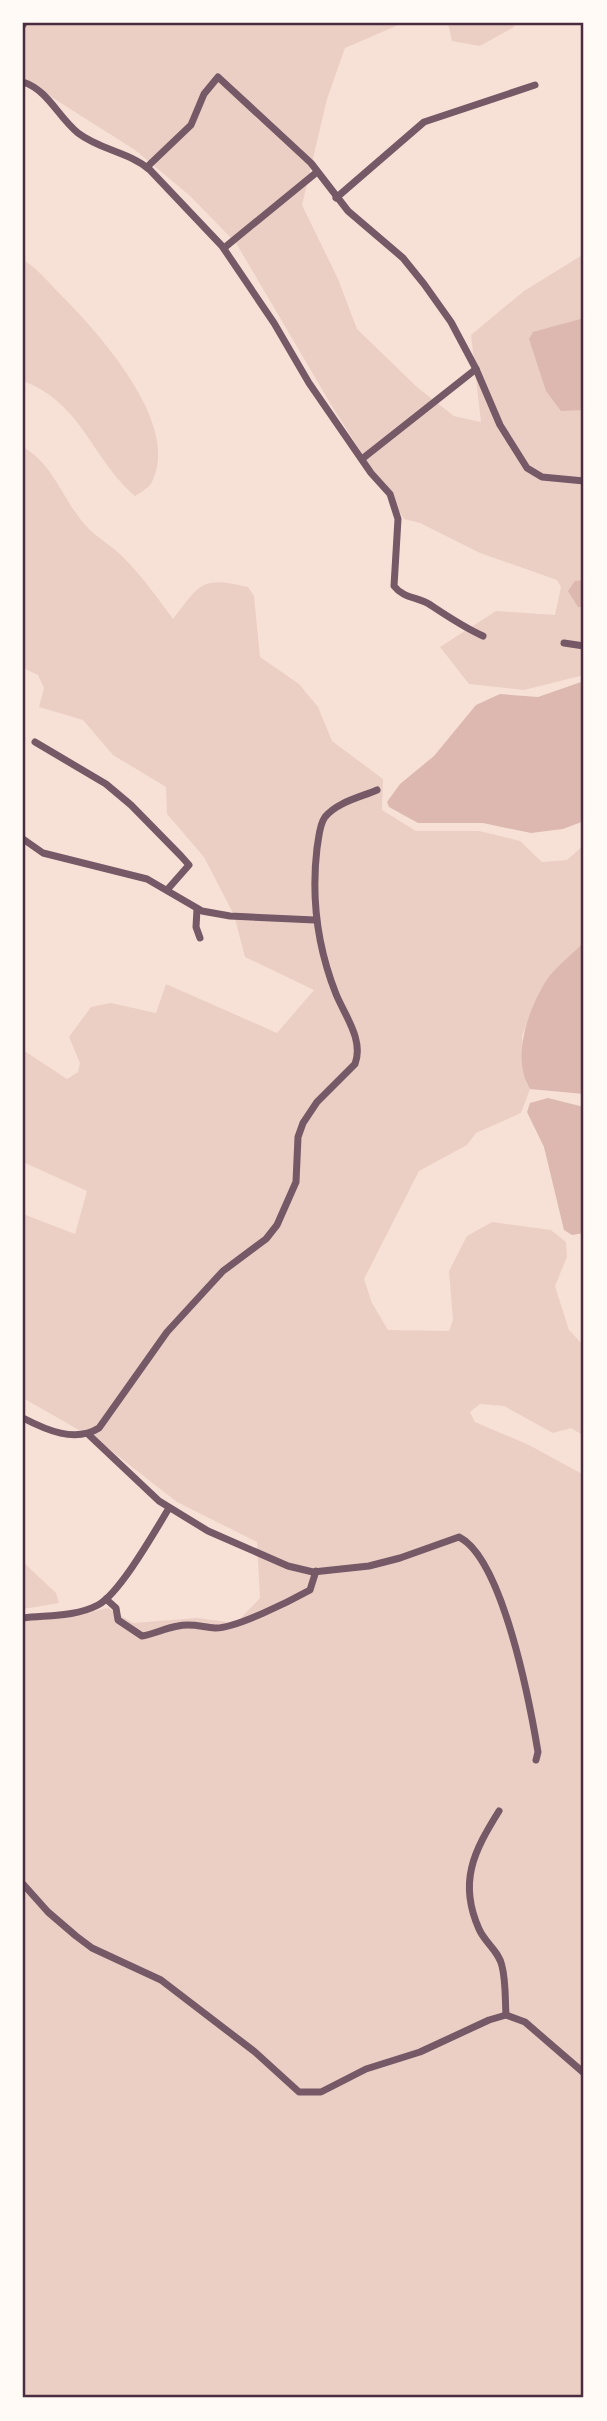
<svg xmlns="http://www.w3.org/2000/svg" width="607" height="2421" viewBox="0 0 607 2421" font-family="'Sofia Sans Condensed',sans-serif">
<rect width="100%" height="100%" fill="#f7e1d7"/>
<!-- green -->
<g fill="#ebcfc5">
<path d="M23,23H403L345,48L327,99L302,205L338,279L357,329L418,388L454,416L481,422L471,335L524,291L584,254V675L524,690L469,684L440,647L496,611L555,615L561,587L557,580L480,553L420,523L404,519L333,408L236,243L189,195L135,150L23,79Z"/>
<path d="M448,23H515L514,27L480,46L452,41Z"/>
<path d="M23,260C36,267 48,282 59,293C97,331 182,424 152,482C149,488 141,492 135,496C92,459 82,403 23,381Z"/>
<path d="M23,447C56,466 63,503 89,529C99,539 112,546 122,556C142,576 157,597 173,619C201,583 201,576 248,587L254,596L260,657L299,684L318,707L332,741L383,779L382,810L416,831H479L520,841L542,862L567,860L584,845V942L536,1001L522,1036L526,1083L530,1089L521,1113L476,1133L467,1145L419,1171L364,1279L372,1303L388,1330L449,1331L453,1320L449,1271L467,1236L492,1222L551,1230L566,1242L567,1257L555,1286L569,1330L584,1346V1419L582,1423L584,1436L571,1428L553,1433L504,1406L480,1404L470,1412L475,1422L529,1445L584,1475V2398H23V1621L71,1616L108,1608L133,1623L197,1618L236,1623L260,1598L257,1542L177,1502L100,1442L23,1398V1214L75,1234L87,1191L23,1162V1050L67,1079L78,1072L80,1063L69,1037L91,1007L111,1003L156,1013L166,984L277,1033L314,990L245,957L234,915L204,857L167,814L166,787L113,755L83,720L39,707L44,688L38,675L23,668Z"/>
<path d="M23,1562L56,1593L59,1603L23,1609Z"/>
</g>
<!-- water -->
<g fill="#dcb8b0">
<path d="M584,318V410L561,411L546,391L529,339L533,332Z"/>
<path d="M584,580V607H578L568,591L575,581Z"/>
<path d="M584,681V821L563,829L531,833L483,823H418L389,807L387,802L400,784L434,756L476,705L500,694L538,697Z"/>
<path d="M584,942V1094L530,1089C511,1058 528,1010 546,981C556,966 572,955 584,942Z"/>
<path d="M548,1098L584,1107V1233L572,1235L564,1230L544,1147L527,1112L530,1103Z"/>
</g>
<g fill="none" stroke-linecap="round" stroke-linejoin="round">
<!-- minor -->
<g stroke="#755966" stroke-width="7">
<path d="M23,25L24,23"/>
<path d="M23,82C48,90 58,117 78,133C100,150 129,152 150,170L222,246L274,323L309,383L371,473L390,494L398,519L394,586C403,598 417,597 429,604C447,616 463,627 483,636"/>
<path d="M147,167L191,125L204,94L218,77L311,163L348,211L403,258L424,284L451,322L476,369L500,425L527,468L542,477L584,481"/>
<path d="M336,198L424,122L535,85"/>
<path d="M224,248L317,172"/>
<path d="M362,459L476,369"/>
<path d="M564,643L584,646"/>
<path d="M35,742L106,784L131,805L181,856L189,865L167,890"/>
<path d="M23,839L43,853L147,879L202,911L230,916L315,920"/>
<path d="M197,909L196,927L200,938"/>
<path d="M23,1418C46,1430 75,1443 99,1428L167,1332L223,1271L266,1239L277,1225L296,1182L298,1137L303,1123L317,1102L355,1064C364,1040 345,1016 336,994C317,946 311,899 317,848C319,838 319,825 325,817C337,802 361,797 377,790"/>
<path d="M89,1435L159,1501L208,1531L288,1566L313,1572L369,1566L400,1558L459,1537C503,1559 530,1704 538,1752L536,1760"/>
<path d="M106,1599L116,1608L118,1620L142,1636C155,1634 165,1628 178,1626C191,1623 202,1627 215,1628C235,1629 292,1600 310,1590L316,1571"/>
<path d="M23,1618C48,1615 75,1617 98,1605C120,1593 155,1531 169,1508"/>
<path d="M499,1811C474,1851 458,1882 479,1929C485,1943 499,1951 502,1966C506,1982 505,1999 506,2015"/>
<path d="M23,1884L48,1912L76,1936L92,1948L161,1980L255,2052L299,2092H321L366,2069L420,2052L489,2020L506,2015L525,2022L584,2073"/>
</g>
</g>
<!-- border -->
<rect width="607" height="2421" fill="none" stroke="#fffaf5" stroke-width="49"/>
<rect x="24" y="24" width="558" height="2372" fill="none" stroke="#4a2c40" stroke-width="2.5"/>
</svg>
